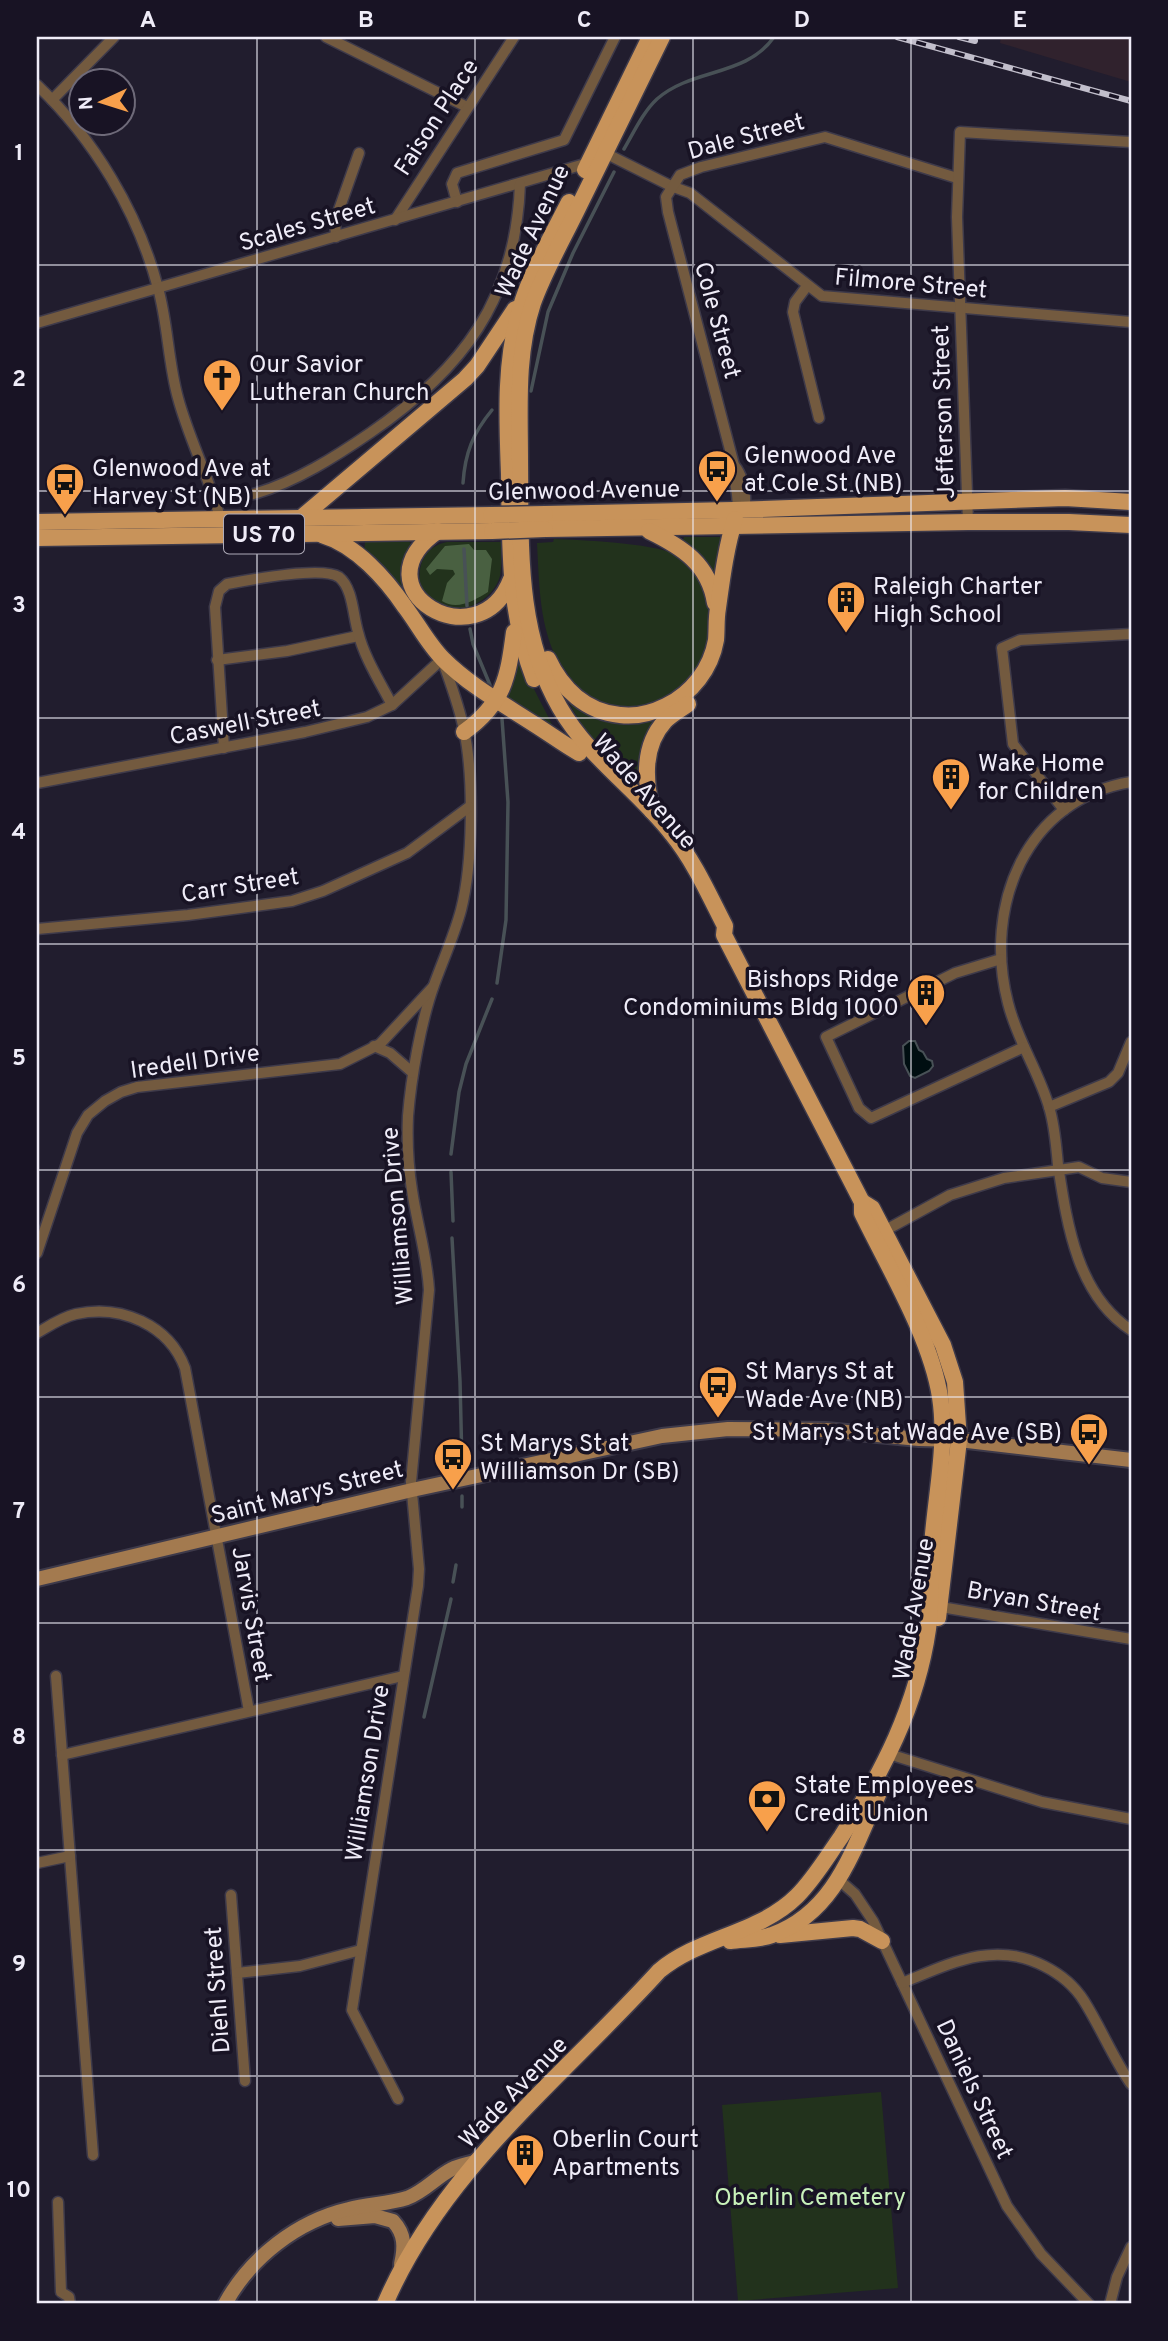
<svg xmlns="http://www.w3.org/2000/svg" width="1168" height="2341" viewBox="0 0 1168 2341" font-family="Overpass,sans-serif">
<rect width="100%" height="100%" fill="#211d2e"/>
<!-- commercial -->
<path fill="#30222d" d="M1001,37H1131V82L1000,43Z"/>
<!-- green -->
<g fill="#22321c">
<path d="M684,537H722L716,576L696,550L683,540Z"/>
<path d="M554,539C583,540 650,543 675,554C688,560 699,578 704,591C725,646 691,707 630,708C622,708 611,710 604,707C594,703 585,696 576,691C573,677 561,666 554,653C539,619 539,579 537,543L553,542Z"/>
<path d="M409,541L411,544C400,560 398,577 406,595L364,552L365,542Z"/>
<path d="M447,542H501C501,553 502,565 500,576C494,600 459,619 437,604C431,600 426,593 421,588C416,567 424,546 447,542Z"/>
<path d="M516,660H519L555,730L502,700Z"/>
<path d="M568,700L583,710H669L642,787C613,765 583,733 568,700Z"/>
<path d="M881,2092L898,2288L738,2301L722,2105Z"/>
</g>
<!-- forest -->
<path fill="#496041" d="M469,544L474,550H486L492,559L488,592C475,600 457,611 442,601L447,583L455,574L453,570L437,569L430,575L426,569L445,546Z"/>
<!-- water -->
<path fill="#000e11" stroke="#485156" stroke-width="2" d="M909,1041H915L919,1050L923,1052L927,1059L932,1061L933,1066L929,1071L915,1078L910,1076L904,1064L903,1046Z"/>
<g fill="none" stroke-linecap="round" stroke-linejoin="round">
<!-- stream -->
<g stroke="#485156" stroke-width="3.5">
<path d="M624,149C634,132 643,112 657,99C692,68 746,77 774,37"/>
<path d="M531,391L548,312L573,253L614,172"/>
<path d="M463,483C465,453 473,433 492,410"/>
<path d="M464,549L467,606"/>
<path d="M470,629L473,644L490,685"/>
<path d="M497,983L506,920L508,802L502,719"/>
<path d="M451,1154L459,1092L466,1064L492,999"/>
<path d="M451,1172L453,1221"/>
<path d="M452,1238L460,1381L462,1464"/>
<path d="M462,1496V1507"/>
<path d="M453,1582L456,1565"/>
<path d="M424,1717L451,1599"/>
</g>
<!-- minor casing -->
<g stroke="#3e3a4a" stroke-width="13">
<g id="minor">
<path d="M326,37L467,107"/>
<path d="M37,85C94,139 138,212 158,288C168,324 168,362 178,398C189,439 209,477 220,518"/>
<path d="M52,100L114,37"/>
<path d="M605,153L671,186L690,193L822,296L1131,322"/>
<path d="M457,202L452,184L457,173L564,140L615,37"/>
<path d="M395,220L514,37"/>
<path d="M336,237L335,221L359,153"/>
<path d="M807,286L795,302L793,312L819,418"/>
<path d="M37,323L588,163"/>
<path d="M734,465C732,480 740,494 737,510"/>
<path d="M215,501C229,498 244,497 257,493C297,481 335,457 370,433C462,370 516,300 520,184"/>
<path d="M745,510C746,494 744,477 734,465L668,212L666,197L680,175L701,167L825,137L957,178"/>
<path d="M968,522L957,217L960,132L1131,142"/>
<path d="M217,660L287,651L358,636"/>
<path d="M224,748L215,607L219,591L227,584C248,580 322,566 339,577C353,588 353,616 358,632C364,657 380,682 392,705"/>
<path d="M1131,782C1025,799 983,907 1008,1003C1017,1040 1039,1072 1049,1107C1055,1126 1056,1146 1058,1165C1067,1224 1077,1295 1131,1330"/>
<path d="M37,783L305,732L367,717L392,705L442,659C450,682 459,705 464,730C474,777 473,863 461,910C454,936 443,960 434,985C421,1021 411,1078 408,1116C407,1140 408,1166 412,1190C417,1224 427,1255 429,1290L411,1482L419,1569L418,1586L352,2010L398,2099"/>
<path d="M1064,810L1013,744L1002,648L1020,640L1131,634"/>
<path d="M37,929L188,915L292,901L323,891L407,853L469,807"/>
<path d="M1001,959L955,973L826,1037L859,1108L871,1118L1024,1047"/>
<path d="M374,1046L390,1053L413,1073"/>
<path d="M1049,1107L1109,1082L1118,1073L1131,1042"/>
<path d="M884,1231L950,1195L1004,1178L1079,1167L1102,1178L1131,1182"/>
<path d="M37,1253L77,1133L88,1115L105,1101L121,1092L137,1087L340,1064L380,1044L433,987"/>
<path d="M37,1333C49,1326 62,1317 76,1314C121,1304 169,1325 185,1368L249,1711"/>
<path d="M935,1606L1131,1639"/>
<path d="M56,1676L93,2155"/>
<path d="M889,1754L1042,1802L1131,1819"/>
<path d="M62,1755L403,1676"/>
<path d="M37,1863L70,1856"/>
<path d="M839,1880L855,1894L873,1921L1007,2206L1041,2254L1089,2304"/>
<path d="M231,1895L245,2081"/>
<path d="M237,1973L300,1966L361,1950"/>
<path d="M902,1983C949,1964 994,1940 1044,1966C1060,1974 1074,1985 1084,2001C1101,2028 1113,2058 1131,2084"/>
<path d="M58,2202L61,2292L69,2297L70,2304"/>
<path d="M1110,2304L1117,2277L1131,2247"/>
</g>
</g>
<!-- secondary casing -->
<g stroke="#3e3a4a" stroke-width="18">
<g id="secondary">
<path d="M37,1579L412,1490L662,1436L728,1429L826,1430L919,1439L959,1440L1131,1460"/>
<path d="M338,2219L375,2216L393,2221C405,2234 405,2247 401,2264"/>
<path d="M225,2304C250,2258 297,2221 349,2209C368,2204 388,2204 407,2198C424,2192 436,2177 452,2169C459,2165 469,2164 477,2161"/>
</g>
</g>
<!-- primary casing -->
<g stroke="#3e3a4a" stroke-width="19">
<g id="primary">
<path d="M585,170L650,37"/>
<path d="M545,514L733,510L1065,498L1131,502"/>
<path d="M302,517L465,379L477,366L515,309"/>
<path d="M37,522L491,515"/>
<path d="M545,529L968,522H1069L1131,525"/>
<path d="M438,531C354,589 479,663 511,579"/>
<path d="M649,531C682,547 709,564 715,603"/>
<path d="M322,535C356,545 386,579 405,607C418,624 428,644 443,659C469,685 503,704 534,724C550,734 563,744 579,753"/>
<path d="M37,538L492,531"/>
<path d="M548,659C562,689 586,712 620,715C636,717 652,713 666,706C692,693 711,669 716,640C717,629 716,619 718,608C722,579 726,547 735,519"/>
<path d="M534,679C508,612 510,544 509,474C507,419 504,363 520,309C531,272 551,237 569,202"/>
<path d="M464,732C504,703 508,678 514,632"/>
<path d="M652,811C645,781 642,746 665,721C672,714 680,710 688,704"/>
<path d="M864,1203L872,1208L943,1345L955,1382L959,1440L938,1618"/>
<path d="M780,1935L853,1928L860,1929L882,1941"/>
<path d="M730,1941C743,1939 760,1940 772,1935C839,1911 855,1842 883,1784"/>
<path d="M385,2304C442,2170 563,2077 659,1971C699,1937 759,1934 797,1896C814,1879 827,1857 841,1837C882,1773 917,1706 928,1629C932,1598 930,1566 933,1534C937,1489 947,1442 940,1397C931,1338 888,1267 862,1213V1202L724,935L725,926C709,895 694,861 672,834C637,789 589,758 560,708C516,632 521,546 520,461C520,407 516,355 533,303C545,270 563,239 578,208C606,151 634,94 662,37"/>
</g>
</g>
<!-- minor -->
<use href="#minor" stroke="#735a3f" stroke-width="10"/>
<!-- secondary -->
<use href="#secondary" stroke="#a37a4f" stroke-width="14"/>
<!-- primary -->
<use href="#primary" stroke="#c8935a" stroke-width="16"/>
<!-- rail casing -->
<g stroke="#c1becb" stroke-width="6">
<g id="rail">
<path d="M897,37L1131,101"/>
<path d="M959,37L975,41"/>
</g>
</g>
<!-- rail -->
<use href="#rail" stroke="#181324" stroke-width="3.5" stroke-dasharray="10" stroke-linecap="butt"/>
<!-- primary-bridge casing -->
<g stroke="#3e3a4a" stroke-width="19" stroke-linecap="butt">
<g id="primary-bridge">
<path d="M491,515L545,514"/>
<path d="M492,531L545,529"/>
</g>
</g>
<!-- primary-bridge -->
<use href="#primary-bridge" stroke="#c8935a" stroke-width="16"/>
</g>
<!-- grid -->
<path fill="none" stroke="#efecf8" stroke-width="2" stroke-opacity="0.55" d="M257,37V2304M475,37V2304M693,37V2304M911,37V2304M37,265H1131M37,491H1131M37,718H1131M37,944H1131M37,1170H1131M37,1397H1131M37,1623H1131M37,1850H1131M37,2076H1131"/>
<!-- icons -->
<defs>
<g id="church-pin" transform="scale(2.0125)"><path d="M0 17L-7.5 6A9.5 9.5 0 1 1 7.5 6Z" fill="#f8a04b" stroke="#181324"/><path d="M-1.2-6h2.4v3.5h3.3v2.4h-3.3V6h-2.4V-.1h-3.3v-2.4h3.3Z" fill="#111"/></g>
<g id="bus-pin" transform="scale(2.0125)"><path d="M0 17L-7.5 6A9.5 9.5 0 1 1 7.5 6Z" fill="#f8a04b" stroke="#181324"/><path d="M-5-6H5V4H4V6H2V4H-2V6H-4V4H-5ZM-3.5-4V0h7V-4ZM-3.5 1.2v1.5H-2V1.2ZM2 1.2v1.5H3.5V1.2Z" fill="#111"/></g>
<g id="building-pin" transform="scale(2.0125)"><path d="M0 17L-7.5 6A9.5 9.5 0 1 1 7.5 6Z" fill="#f8a04b" stroke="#181324"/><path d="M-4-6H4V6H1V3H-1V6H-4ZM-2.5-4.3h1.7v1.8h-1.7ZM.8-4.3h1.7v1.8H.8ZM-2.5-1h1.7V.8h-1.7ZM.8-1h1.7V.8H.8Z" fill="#111"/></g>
<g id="bank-pin" transform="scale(2.0125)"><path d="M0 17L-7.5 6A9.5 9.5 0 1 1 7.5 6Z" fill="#f8a04b" stroke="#181324"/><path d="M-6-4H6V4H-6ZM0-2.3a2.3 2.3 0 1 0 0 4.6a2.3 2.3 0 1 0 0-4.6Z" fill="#111"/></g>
</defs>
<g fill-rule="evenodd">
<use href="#church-pin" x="222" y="378"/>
<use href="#bus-pin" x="717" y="469"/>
<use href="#bus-pin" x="65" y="482"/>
<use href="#building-pin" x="846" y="600"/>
<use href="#building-pin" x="951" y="777"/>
<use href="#building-pin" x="926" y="993"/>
<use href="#bus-pin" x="718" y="1385"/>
<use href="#bus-pin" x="1089" y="1432"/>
<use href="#bus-pin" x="453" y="1457"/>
<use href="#bank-pin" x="767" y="1799"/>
<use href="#building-pin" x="525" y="2153"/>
</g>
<g text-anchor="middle" stroke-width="7" stroke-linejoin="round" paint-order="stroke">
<!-- shield labels -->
<rect fill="#181324" stroke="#aeabb8" stroke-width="2" x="224" y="514.5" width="80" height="39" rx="5"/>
<g font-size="23" font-weight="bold" fill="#efecf8">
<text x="264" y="542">US 70</text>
</g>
<!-- street labels -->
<g font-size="24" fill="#efecf8" stroke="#181324">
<text transform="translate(436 117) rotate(-57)" y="8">Faison Place</text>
<text transform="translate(746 136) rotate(-15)" y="8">Dale Street</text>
<text transform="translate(307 224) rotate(-16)" y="8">Scales Street</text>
<text transform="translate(532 231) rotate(-65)" y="8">Wade Avenue</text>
<text transform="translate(911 283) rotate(5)" y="8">Filmore Street</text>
<text transform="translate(718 320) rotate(75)" y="8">Cole Street</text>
<text transform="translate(943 412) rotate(-92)" y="8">Jefferson Street</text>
<text transform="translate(584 490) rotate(-1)" y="8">Glenwood Avenue</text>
<text transform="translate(245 722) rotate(-11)" y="8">Caswell Street</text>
<text transform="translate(645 791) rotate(49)" y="8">Wade Avenue</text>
<text transform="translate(240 885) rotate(-9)" y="8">Carr Street</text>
<text transform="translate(195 1061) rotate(-8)" y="8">Iredell Drive</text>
<text transform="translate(397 1216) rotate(-95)" y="8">Williamson Drive</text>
<text transform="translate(307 1492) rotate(-14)" y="8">Saint Marys Street</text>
<text transform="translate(1034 1601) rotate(10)" y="8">Bryan Street</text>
<text transform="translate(913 1609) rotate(-80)" y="8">Wade Avenue</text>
<text transform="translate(252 1614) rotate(80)" y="8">Jarvis Street</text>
<text transform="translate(367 1773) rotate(-81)" y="8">Williamson Drive</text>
<text transform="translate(217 1990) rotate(-94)" y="8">Diehl Street</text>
<text transform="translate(975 2089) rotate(65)" y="8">Daniels Street</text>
<text transform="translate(513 2092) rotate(-46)" y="8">Wade Avenue</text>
</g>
<!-- poi labels -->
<g font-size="24" fill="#efecf8" stroke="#181324" text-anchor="start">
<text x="249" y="372">Our Savior<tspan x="249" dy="28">Lutheran Church</tspan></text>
<text x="744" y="463">Glenwood Ave<tspan x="744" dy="28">at Cole St (NB)</tspan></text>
<text x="92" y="476">Glenwood Ave at<tspan x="92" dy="28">Harvey St (NB)</tspan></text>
<text x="873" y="594">Raleigh Charter<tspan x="873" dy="28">High School</tspan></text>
<text x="978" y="771">Wake Home<tspan x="978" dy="28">for Children</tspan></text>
<text x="899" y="987" text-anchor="end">Bishops Ridge<tspan x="899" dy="28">Condominiums Bldg 1000</tspan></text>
<text x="745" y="1379">St Marys St at<tspan x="745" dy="28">Wade Ave (NB)</tspan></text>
<text x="1062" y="1440" text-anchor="end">St Marys St at Wade Ave (SB)</text>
<text x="480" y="1451">St Marys St at<tspan x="480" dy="28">Williamson Dr (SB)</tspan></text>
<text x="794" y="1793">State Employees<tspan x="794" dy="28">Credit Union</tspan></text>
<text x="552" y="2147">Oberlin Court<tspan x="552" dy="28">Apartments</tspan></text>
</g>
<!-- park labels -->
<g font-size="24" fill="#c8f1ba" stroke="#181324">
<text x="810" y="2205">Oberlin Cemetery</text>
</g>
</g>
<!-- border -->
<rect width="1168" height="2341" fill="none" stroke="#181324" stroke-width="77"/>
<!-- north arrow -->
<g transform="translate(102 102) rotate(266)"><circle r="33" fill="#181324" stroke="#6e6a79" stroke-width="2"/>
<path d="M0-5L12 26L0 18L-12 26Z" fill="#f8a04b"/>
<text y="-10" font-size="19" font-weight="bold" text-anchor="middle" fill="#efecf8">N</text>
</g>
<rect x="38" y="38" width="1092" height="2264" fill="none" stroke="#efecf8" stroke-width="2.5"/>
<g font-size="23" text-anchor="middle" font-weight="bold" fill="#efecf8">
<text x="148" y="27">A</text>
<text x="366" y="27">B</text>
<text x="584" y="27">C</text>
<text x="802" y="27">D</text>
<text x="1020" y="27">E</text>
<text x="19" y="160">1</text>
<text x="19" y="386">2</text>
<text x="19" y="612">3</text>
<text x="19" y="839">4</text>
<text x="19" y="1065">5</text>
<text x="19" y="1292">6</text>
<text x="19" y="1518">7</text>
<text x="19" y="1744">8</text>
<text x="19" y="1971">9</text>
<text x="19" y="2197">10</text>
</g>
</svg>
